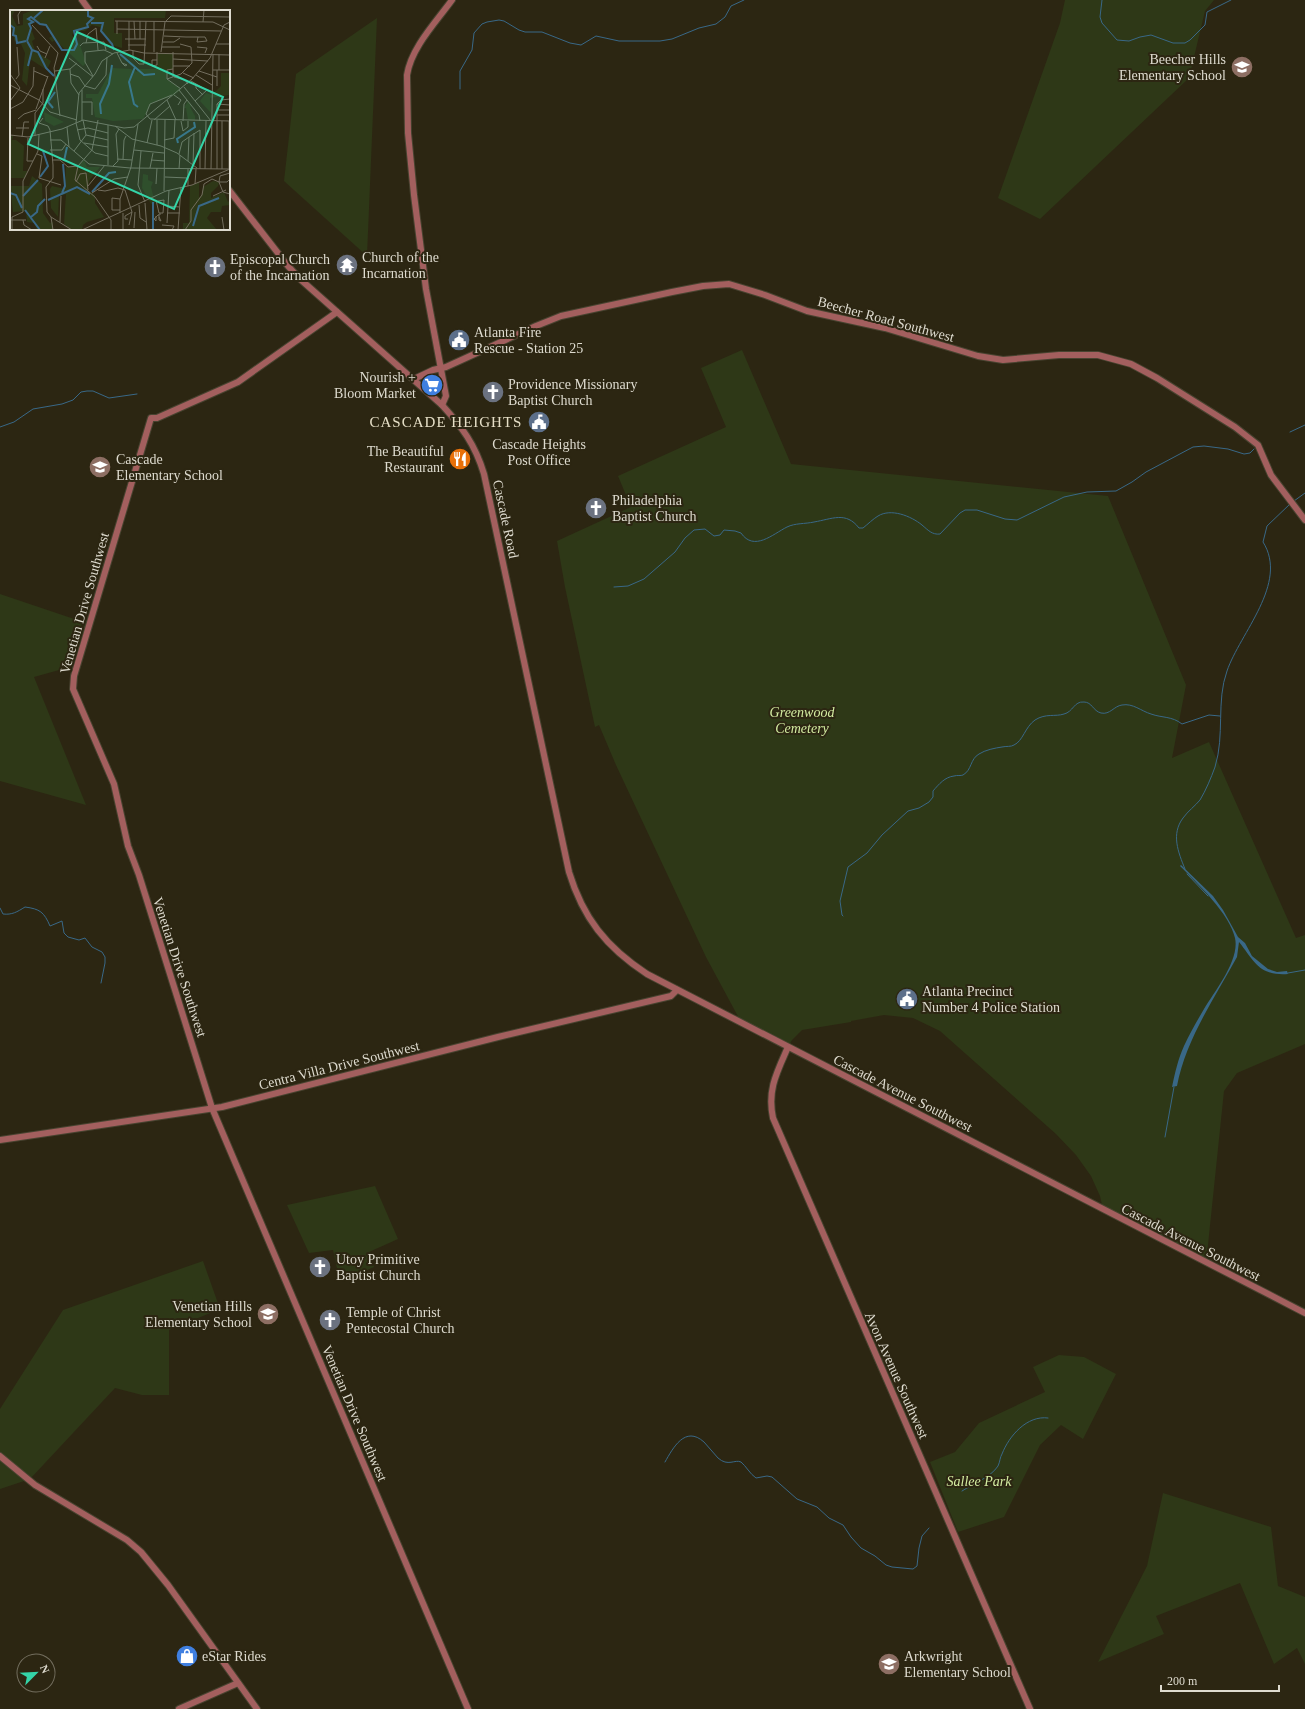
<svg xmlns="http://www.w3.org/2000/svg" width="1305" height="1709" viewBox="0 0 1305 1709" font-family="'Times New Roman',serif">
<rect width="100%" height="100%" fill="#2c2612"/>
<!-- green -->
<g fill="#2e3817">
<path d="M1065,0H1214L1205,11L1189,78L1040,219L998,198L1060,23Z"/>
<path d="M377,18L367,256L284,181L296,74Z"/>
<path d="M742,350L791,464L1108,496L1186,685L1172,758L1209,742L1296,938L1305,935V1044L1237,1073L1224,1091L1206,1264L1146,1233L1104,1213L1100,1196L1091,1176L1076,1155L1056,1134L940,1031L913,1018L884,1015L851,1021V1022L802,1030L792,1040L788,1047L741,1022L706,957L616,765L599,725L595,727L565,587L557,541L631,507L618,476L726,427L701,368Z"/>
<path d="M0,594L89,624L70,667L34,677L86,805L0,781Z"/>
<path d="M375,1186L398,1239L369,1252L374,1267L340,1282L333,1250L309,1253L287,1205Z"/>
<path d="M203,1261L220,1309L169,1330V1395H142L115,1388L30,1479L0,1489V1409L63,1310Z"/>
<path d="M1059,1355L1084,1357L1116,1374L1083,1439L1061,1425L1040,1445L1004,1517L958,1532L930,1462L955,1452L979,1423L1045,1392L1033,1367Z"/>
<path d="M1163,1493L1271,1527L1278,1586L1305,1597V1664L1297,1648L1274,1664L1240,1583L1156,1616L1164,1634L1098,1662L1147,1566Z"/>
</g>
<!-- water -->
<path fill="#396887" d="M1181,865L1213,896L1223,910L1238,937L1245,943L1252,956L1268,969L1277,972L1287,971L1288,974C1259,976 1255,962 1239,942L1237,957C1214,999 1186,1039 1177,1086L1172,1087C1175,1073 1178,1059 1184,1046C1190,1033 1197,1021 1204,1009C1215,991 1240,960 1235,938C1230,914 1197,883 1180,866Z"/>
<g fill="none" stroke-linecap="round" stroke-linejoin="round">
<!-- stream -->
<g stroke="#396887" stroke-width="1">
<path d="M1102,0L1100,17L1102,23L1117,40L1129,41L1140,37L1151,35L1173,43H1185L1190,40L1205,25L1207,12L1231,0"/>
<path d="M460,89V71L472,50L474,33L482,24L487,22L499,20L504,21L519,30L525,32H542L570,43L581,45L596,36L619,41H660L672,39L699,28L716,24L725,17L731,6L744,0"/>
<path d="M0,427L14,422L33,409L62,404L73,400L81,392L87,391H93L109,398L137,394"/>
<path d="M1290,432L1305,425"/>
<path d="M1294,501L1305,493"/>
<path d="M614,587L628,586L644,579L675,552L685,538L694,530L705,529L714,536L720,535L724,530L735,531L741,533C754,552 773,534 787,527C795,523 805,524 814,522C832,519 846,511 859,528H863C868,524 873,519 878,516C891,508 911,516 922,525C928,530 932,535 940,534L960,513L965,510H977L1005,519L1017,520L1064,497L1087,492L1116,491L1132,482L1146,472L1193,447L1204,446L1228,449L1244,454L1250,453L1254,449"/>
<path d="M1185,869C1178,852 1171,834 1183,818C1188,811 1195,806 1200,800C1206,790 1211,778 1215,767C1225,735 1216,701 1227,671C1240,633 1289,583 1263,542L1267,526L1290,504"/>
<path d="M1187,874L1208,896"/>
<path d="M0,908L3,914C12,915 17,912 25,907C40,909 44,912 50,926L62,921L64,933L68,937L79,940L85,938L92,947L102,952L105,957V963L101,983"/>
<path d="M843,916L842,915L840,901L848,867L867,853L882,835L908,811L919,808L929,802L933,797V791C939,784 945,777 954,776C957,775 961,776 963,775C972,770 970,759 979,754C985,750 995,748 1002,747C1006,746 1011,747 1014,745C1023,741 1025,727 1035,720C1046,713 1055,717 1064,714C1073,712 1074,701 1084,702C1092,702 1093,711 1101,713C1110,715 1114,706 1122,705C1133,703 1141,711 1151,714C1162,718 1172,716 1182,724L1209,715L1220,716"/>
<path d="M1288,973L1305,970"/>
<path d="M1165,1137L1174,1087"/>
<path d="M665,1462C673,1448 685,1425 704,1442C709,1447 713,1453 718,1458C728,1467 735,1459 741,1462C746,1466 750,1474 756,1478L767,1476L772,1477L797,1499L817,1507L829,1518L843,1525L851,1537L861,1548L875,1556L886,1565L892,1567L913,1569L917,1566L919,1548L922,1536L929,1528"/>
<path d="M962,1491C973,1484 991,1477 998,1466C1000,1462 1000,1457 1002,1454C1009,1436 1027,1415 1048,1418"/>
</g>
<!-- secondary casing -->
<g stroke="#484330" stroke-width="8">
<g id="secondary">
<path d="M82,0L90,11"/>
<path d="M229,190L288,266L300,279L442,405C462,427 475,444 484,474L569,872C583,918 606,947 647,974L1305,1313"/>
<path d="M337,312L238,382L157,418H151L74,676L73,689L114,784L128,846L139,875L212,1108L468,1709"/>
<path d="M414,379L433,370L446,367L536,326L561,316L672,292L703,286L729,284L765,295L807,311L885,328L978,356L1003,360L1059,355H1098L1131,364L1157,378L1235,427L1258,445L1271,475L1305,520"/>
<path d="M442,405L446,396L426,289L414,195L408,133L407,75C411,48 436,22 452,0"/>
<path d="M788,1047C777,1072 767,1090 773,1118L1030,1709"/>
<path d="M0,1140L222,1107L498,1037L671,996L677,990"/>
<path d="M0,1456L35,1485L127,1540L141,1552L168,1585L257,1709"/>
<path d="M179,1709L238,1683"/>
</g>
</g>
<!-- secondary -->
<use href="#secondary" stroke="#a35f5e" stroke-width="6"/>
</g>
<!-- icons -->
<defs>
<g id="school-disc" transform="scale(1.15)"><circle r="9.5" fill="#8d6e63" stroke="#2c2612"/><path d="M0-5L7-2L0 1L-7-2ZM-4 1L0 2.5L4 1V4Q0 6-4 4Z" fill="#fff"/></g>
<g id="temple-disc" transform="scale(1.15)"><circle r="9.5" fill="#6b7280" stroke="#2c2612"/><path d="M0-6L5-2H3V0L6.5 2.5H4V6H1.5V3h-3V6H-4V2.5H-6.5L-3 0V-2H-5Z" fill="#fff"/></g>
<g id="church-disc" transform="scale(1.15)"><circle r="9.5" fill="#6b7280" stroke="#2c2612"/><path d="M-1.2-6h2.4v3.5h3.3v2.4h-3.3V6h-2.4V-.1h-3.3v-2.4h3.3Z" fill="#fff"/></g>
<g id="civic-disc" transform="scale(1.15)"><circle r="9.5" fill="#5c6f8a" stroke="#2c2612"/><path d="M-.6-6.5H3V-4.5H.6V-3L4-1V1h2V6H-6V1h2V-1L-.6-3ZM-1.2 2.5V6h2.4V2.5Z" fill="#fff"/></g>
<g id="supermarket-disc" transform="scale(1.15)"><circle r="9.5" fill="#3f7fe0" stroke="#2c2612"/><path d="M-6-5.5h2.5l.6 2H6L4.5 2H-2.5L-4.4-4H-6ZM-1.5 3.2a1.3 1.3 0 1 0 .1 0ZM3 3.2a1.3 1.3 0 1 0 .1 0Z" fill="#fff"/></g>
<g id="restaurant-disc" transform="scale(1.15)"><circle r="9.5" fill="#e8710a" stroke="#2c2612"/><path d="M-5-6h1v4h1v-4h1v4h1v-4h1v5L-1.5 .5V6h-2V.5L-5-1ZM5-6V6H3V1.5H1.5Q1.5-4 5-6Z" fill="#fff"/></g>
<g id="shop-disc" transform="scale(1.15)"><circle r="9.5" fill="#3f7fe0" stroke="#2c2612"/><path d="M-5-2.5h2.3a2.7 3.5 0 0 1 5.4 0H5L5.5 6h-11ZM-1.5-2.5h3a1.5 2.3 0 0 0-3 0Z" fill="#fff"/></g>
</defs>
<g fill-rule="evenodd">
<use href="#school-disc" x="1242" y="67"/>
<use href="#temple-disc" x="347" y="265"/>
<use href="#church-disc" x="215" y="267"/>
<use href="#civic-disc" x="459" y="340"/>
<use href="#supermarket-disc" x="432" y="385"/>
<use href="#church-disc" x="493" y="392"/>
<use href="#civic-disc" x="539" y="422"/>
<use href="#restaurant-disc" x="460" y="459"/>
<use href="#school-disc" x="100" y="467"/>
<use href="#church-disc" x="596" y="508"/>
<use href="#civic-disc" x="907" y="999"/>
<use href="#church-disc" x="320" y="1267"/>
<use href="#school-disc" x="268" y="1314"/>
<use href="#church-disc" x="330" y="1320"/>
<use href="#shop-disc" x="187" y="1656"/>
<use href="#school-disc" x="889" y="1664"/>
</g>
<g text-anchor="middle" stroke-width="4" stroke-linejoin="round" paint-order="stroke">
<!-- poi labels -->
<g font-size="14" fill="#dedbcf" stroke="#2c2612" text-anchor="start">
<text x="1226" y="64" text-anchor="end">Beecher Hills<tspan x="1226" dy="16">Elementary School</tspan></text>
<text x="362" y="262">Church of the<tspan x="362" dy="16">Incarnation</tspan></text>
<text x="230" y="264">Episcopal Church<tspan x="230" dy="16">of the Incarnation</tspan></text>
<text x="474" y="337">Atlanta Fire<tspan x="474" dy="16">Rescue - Station 25</tspan></text>
<text x="416" y="382" text-anchor="end">Nourish +<tspan x="416" dy="16">Bloom Market</tspan></text>
<text x="508" y="389">Providence Missionary<tspan x="508" dy="16">Baptist Church</tspan></text>
<text x="539" y="449" text-anchor="middle">Cascade Heights<tspan x="539" dy="16">Post Office</tspan></text>
<text x="444" y="456" text-anchor="end">The Beautiful<tspan x="444" dy="16">Restaurant</tspan></text>
<text x="116" y="464">Cascade<tspan x="116" dy="16">Elementary School</tspan></text>
<text x="612" y="505">Philadelphia<tspan x="612" dy="16">Baptist Church</tspan></text>
<text x="922" y="996">Atlanta Precinct<tspan x="922" dy="16">Number 4 Police Station</tspan></text>
<text x="336" y="1264">Utoy Primitive<tspan x="336" dy="16">Baptist Church</tspan></text>
<text x="252" y="1311" text-anchor="end">Venetian Hills<tspan x="252" dy="16">Elementary School</tspan></text>
<text x="346" y="1317">Temple of Christ<tspan x="346" dy="16">Pentecostal Church</tspan></text>
<text x="202" y="1661">eStar Rides</text>
<text x="904" y="1661">Arkwright<tspan x="904" dy="16">Elementary School</tspan></text>
</g>
<!-- street labels -->
<g font-size="14" fill="#dedbcf" stroke="#2c2612">
<text transform="translate(886 319) rotate(15)" y="5">Beecher Road Southwest</text>
<text transform="translate(506 519) rotate(78)" y="5">Cascade Road</text>
<text transform="translate(84 603) rotate(-74)" y="5">Venetian Drive Southwest</text>
<text transform="translate(180 967) rotate(72)" y="5">Venetian Drive Southwest</text>
<text transform="translate(339 1065) rotate(-14)" y="5">Centra Villa Drive Southwest</text>
<text transform="translate(903 1093) rotate(27)" y="5">Cascade Avenue Southwest</text>
<text transform="translate(1191 1242) rotate(27)" y="5">Cascade Avenue Southwest</text>
<text transform="translate(897 1375) rotate(66)" y="5">Avon Avenue Southwest</text>
<text transform="translate(355 1413) rotate(67)" y="5">Venetian Drive Southwest</text>
</g>
<!-- park labels -->
<g font-size="14" font-style="italic" fill="#d3eca1" stroke="#2c2612">
<text x="802" y="717">Greenwood<tspan x="802" dy="16">Cemetery</tspan></text>
<text x="979" y="1486">Sallee Park</text>
</g>
<!-- neighbourhood labels -->
<g font-size="15" letter-spacing="1" fill="#e6dfc7" stroke="#2c2612">
<text x="446" y="427">CASCADE HEIGHTS</text>
</g>
</g>
<!-- overview -->
<g transform="translate(10 10)">
<rect width="220" height="220" fill="#2c2612"/>
<path d="M0,0H5L2,6L7,16L13,15V4L23,0H156L155,8H104V23H112V38L99,34L90,17L82,15L75,21H64L62,25L70,35L76,53L73,56L45,30L42,32L39,28L42,26L36,16L24,10L20,16L25,29L22,31L25,41L41,51L37,60L20,49L17,76L12,70L15,43L11,34L4,30V21L0,20ZM148,43H163V59H157L156,69L172,79L163,86L142,93L133,109L103,111L85,107L82,88H76V84H88L102,58L121,59L127,62V59H147ZM211,63H220L219,85L200,88L201,103L190,91L196,83L202,85L211,76ZM178,91L182,96L180,97L185,106V110H178L176,98H174ZM34,102L54,112L44,116L35,111ZM0,126H3L2,130H6L14,136L13,161H17L15,168H0ZM74,150L77,157H90L79,171L78,180L85,185V193L94,207L77,212L73,215L72,220H62L54,214L56,184L49,186L48,207L41,198L40,179L42,176L55,179L56,156L67,157ZM133,164L138,165V170L143,172L141,177L145,193L141,194L132,178ZM22,166L32,174L33,203L40,213L43,212V220H27L24,213L17,212L16,201L3,202L0,176H19ZM203,171L209,172L208,176L201,183V188L214,182L218,192L220,190V195L212,196L211,202H201L197,208L207,220H173V213H179L180,176L189,172V188L192,184L193,177Z" fill="#2e3817"/>
<path fill="none" stroke="#396887" stroke-width="2" d="M24,8L33,0M81,13H93L91,21L102,34L104,40M0,15L4,18L3,25L6,26L7,33L16,31M17,31L21,18L19,14L23,12L18,9L21,7L30,14L36,15L52,40H64L67,34L64,21L78,17L77,14L83,8L78,6V1M17,31L22,40L18,56M22,40L28,42L36,58L44,66M110,44L134,65L145,64M125,57L119,72L124,94L128,97M43,98L38,92L45,82M91,104L90,94L99,74L102,55M168,133L167,129L185,117L184,112M54,151L57,137M30,167L38,156L33,141M82,182L99,163L106,162M0,183L6,185L12,198M52,183L55,176L53,154M13,186L28,170M38,190L67,177L80,184M15,200L30,220M21,207L27,202L28,196L35,189M183,216L189,196L209,188M143,220V192"/>
<path fill="none" stroke="#736e5e" stroke-width="1" d="M105,11L203,12L220,20M107,11V24M119,11V40M124,11L125,29M144,11V42M193,12L194,0M9,14L8,5L11,0M22,15L48,43L44,58L50,106M107,19L211,21M154,26L176,27H195L197,31L187,32L188,27M115,29H136M130,29V11M153,32H164L170,28M76,33L78,24L86,18L88,40M206,34H220M118,35H136M27,36L30,41L37,44M70,36L73,33L94,32L96,40M152,37H170M187,37L197,38L195,43M123,41V48L129,54H134L136,11M151,42L155,12L161,6L220,7M107,43L112,53L117,55L115,56L112,53M35,48L40,36M59,48L83,67M163,49L198,51M147,50H142V56L147,55V42M163,56H180M60,59L61,73L69,85M203,60H220M209,60V44M24,61L38,67M45,61L60,59L67,53M189,61L207,67M173,63L184,68M0,64L10,78M60,64L69,67L75,76L85,79L96,65L97,47M186,65L202,75M83,66L75,52V42L94,40L103,44M163,67V42M164,67L175,70L178,74M6,69L9,65L7,37M157,69L171,64L182,53L181,37L170,34M157,69L171,79M157,69V60L163,59M181,71L202,83M0,75L29,90L40,102L67,110M186,75V78L193,85M207,76V60M174,77L201,111M169,80L189,105L190,111M162,85L140,94L136,104L140,109L220,111M164,85L171,90L168,95M157,90L166,110M0,91L10,78M185,91L197,80M72,92H82V105M207,94L211,90L220,89M207,94L220,95M0,99L13,92L23,76L24,57M26,99L38,66M207,100H220M207,105H220M33,108L29,113L38,116L40,120L43,155V168L36,177L37,202L41,207L62,220M8,109L14,104L26,100M88,110L82,140L68,156L65,170L85,187L101,210V220M144,110L160,96M72,111V80M171,111L173,121L178,117V111M173,111L174,94L177,90M105,116L122,129L151,136L167,143L187,158M57,117L59,137M6,118H19M67,120L78,118L98,123M0,125L18,127L52,119L73,110L114,118L124,117L182,69L200,48L214,15L220,12M76,125L98,130M25,126V103L33,93V79M12,127L14,112H19M18,128L17,151H23M40,130H51L79,154L120,158L219,159V111M154,130L164,128L165,110M74,133L98,137M137,133L142,110M147,135V110M40,140H52L56,134M124,140L154,143M64,141L76,125L73,110M131,141L128,175L135,192M27,144L32,146L29,168L51,175M169,144L172,132L179,127M98,146L85,143L70,130L66,113L69,83L85,64L92,51L104,43L120,40L134,43L220,45M107,149L122,150M113,149L114,130L116,126M42,150H50L58,157L68,156M141,150L155,151M178,151L179,127L190,120V159M98,155V115M183,155L184,123M103,156L108,151L106,124L109,119M140,158L143,143M169,159L170,145M195,159L196,111M201,159L203,44M207,159V94M212,159V111M155,167L178,168M220,169L217,172H209L213,182L220,184M66,172L70,164L76,163L78,180M146,174L147,158M185,174L186,159M78,176L95,155M178,176V159M88,180L95,181L108,178L115,180L122,202L119,215M154,181L155,110M82,183L104,169L118,167M203,186L216,180M146,190L149,203H153L154,190L148,191M135,193L137,220M129,195L130,208L136,212M157,196L170,197M110,200H102V188L110,189M110,203V189L121,157L128,114M113,203V220M157,203H170M146,206V211L144,209L148,205H149M41,207L43,220M149,207L151,211L149,210V204H151M212,207L214,220M118,209H115V206L122,202M0,210H16M13,210L14,215L22,220M50,212L51,186M157,213L159,180M152,215L164,216L162,220M124,218L125,202M2,220V207L13,202V171L28,141L29,125M72,220L156,181L182,175L220,159M168,220L171,177M175,220L181,211V200L192,185L194,174L202,169L209,172L210,166L220,163"/>
<path fill="#34d4a8" fill-opacity="0.15" stroke="#34d4a8" stroke-width="2" d="M67,22L213,87L164,199L18,134Z"/>
<rect width="220" height="220" fill="none" stroke="#dedbcf" stroke-width="2"/>
</g>
<!-- north arrow -->
<g transform="translate(36 1673) rotate(66)"><circle r="19" fill="#2c2612" stroke="#736e5e"/>
<path d="M0-3L7 15L0 10L-7 15Z" fill="#34d4a8"/>
<text y="-6" font-size="11" font-weight="bold" text-anchor="middle" fill="#dedbcf">N</text>
</g>
<!-- scale -->
<path d="M1161 1685v6h118v-6" fill="none" stroke="#dedbcf" stroke-width="2"/>
<text x="1167" y="1685" font-size="12" fill="#dedbcf" stroke="#2c2612" stroke-width="3" paint-order="stroke">200 m</text>
</svg>
